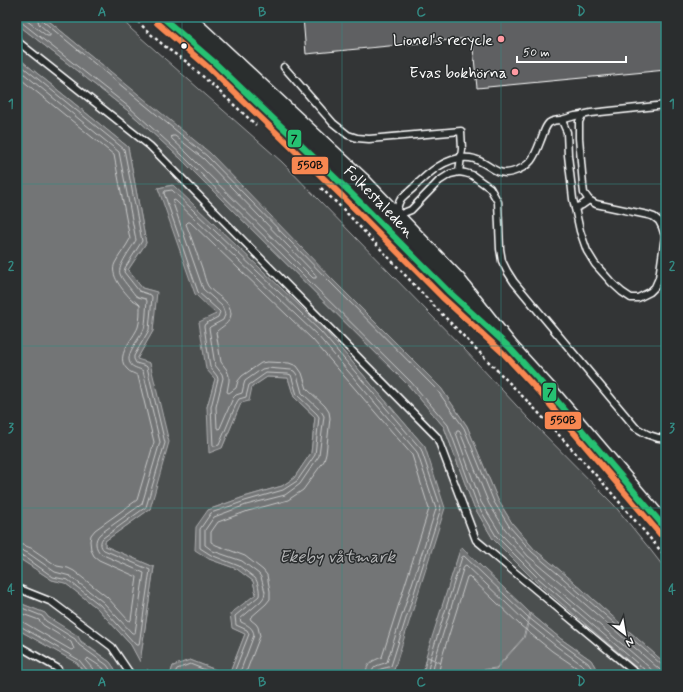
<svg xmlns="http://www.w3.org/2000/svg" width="683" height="692" viewBox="0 0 683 692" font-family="Mynerve,sans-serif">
<rect width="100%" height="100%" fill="#333536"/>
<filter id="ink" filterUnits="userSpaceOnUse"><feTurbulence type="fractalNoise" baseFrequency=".025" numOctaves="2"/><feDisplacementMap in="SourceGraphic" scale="8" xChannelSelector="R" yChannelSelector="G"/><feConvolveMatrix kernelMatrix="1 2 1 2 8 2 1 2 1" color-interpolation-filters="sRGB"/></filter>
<g filter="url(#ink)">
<!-- green -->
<g fill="#4c4f50" stroke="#a6a7a8">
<path d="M44,17H120L131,29L282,162L465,350L528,418L614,505L649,548L666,570V664L567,576L534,549L512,523L498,500L467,426L441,388L333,280L112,73Z"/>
<path d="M17,24L127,110L180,158L408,385L444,427L473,505L493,539L535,581L645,675H600L591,660L561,639L530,613L461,547L427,656L423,675H379L381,673L425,447L324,329L172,185L158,188L216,314L215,379L207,407L222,448L241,403L252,387L267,377L288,378L294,397L315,417L311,453L294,478L282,486L244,497L208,510L209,559L237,569L253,581L256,594L232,628L245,634L229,675L190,660L173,666L170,675H153L147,669L152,675H119L110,662L48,617L45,613L17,602V558L23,561L52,580L65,583L97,608L131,645L140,661L154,567L105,546V541L150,509L137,359L153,331L156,292L142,288L128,270L146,243L128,147L17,57Z"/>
<path d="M17,629L77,663L86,675H17Z"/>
</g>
<!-- water -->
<g fill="#737576" stroke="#abacad">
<path d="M17,17H44L210,153L333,280L441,388L467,426L498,500L512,523L534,549L567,576L666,664V675H645L535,581L493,539L473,505L444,427L408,385L180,158L127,110L17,24Z"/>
<path d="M17,57L128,147L146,243L128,270L142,288L157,292L153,331L137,359L150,363L169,442L150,509L105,541V546L154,567L140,662L131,645L97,608L65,583L52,580L23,561L17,558Z"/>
<path d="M173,185L324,329L425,447L445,508L394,670L381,673L379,675H170L173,666L190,660L229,675L245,634L232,628L230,614L256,594L253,581L237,569L209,559L195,550L196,527L208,510L244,497L282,486L294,478L311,453L315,417L294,397L288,378L267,377L252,387L249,401L241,403L222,448L209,453L207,407L215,379L206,369L199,322L216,314L195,294L158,188Z"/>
<path d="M461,547L530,613L523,638L496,668L466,672L496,669L524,638L531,614L561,639L591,660L600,675H423L427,657L441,663L426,656Z"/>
<path d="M17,602L45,613L48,617L78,636L81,642L110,662L119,675H86L77,663L17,629Z"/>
</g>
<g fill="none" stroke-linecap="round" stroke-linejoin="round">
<!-- shore -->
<g stroke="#c7c8c8" stroke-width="1">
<path d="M22,17L47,36H50V34L39,24L37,17"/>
<path d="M42,17V20L44,22L207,156L331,283L437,390L464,428L494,502L509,526L532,552L564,579L662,665L666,667"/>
<path d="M17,21L21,22L129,107L182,155L411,382L448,425L477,504L496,536L538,578L645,670L647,672V675"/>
<path d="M17,62L124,149L142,241L125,268L124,272L139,291L151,295L152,297L149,330L134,356V359L136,363L146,366L147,367L165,443L146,507L103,538C100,541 100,547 104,550L150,570L139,645H136L100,605L68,580L53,577L25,557L17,555"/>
<path d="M17,68L119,152L136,240C132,248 117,266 120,274C122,280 131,289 135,295L138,297L146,299L147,301C146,308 146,322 144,329C140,338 125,354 130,363C132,368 139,368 143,371L160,442L142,504L100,534C94,540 95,548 101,554L144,573L135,633H132L103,602L70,576L55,572L28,553L21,550H17"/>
<path d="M17,76L114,155L130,239C126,247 119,255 115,263C109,275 123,290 130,298C133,301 138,302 140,305C140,312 140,321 138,327C133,340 114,356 127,369C130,373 135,373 138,376L154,442L137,500L95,530L91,535L90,541L91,550L94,556L99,560L137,577L131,620L130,621L128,620L107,597L74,571L68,568L57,566L31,548L23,545L17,544"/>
<path d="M172,136H175L204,159L316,275V278H313L186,152L172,139Z"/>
<path d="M17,606L42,616L46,621L75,639L79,645L107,665L114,675"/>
<path d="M17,612L39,620L43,625L71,642L74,649L71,650L23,622L17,621"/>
<path d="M17,626H20L79,660L88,671L89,675"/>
<path d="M94,675L93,669L86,661L88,658L89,659L103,668L108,675"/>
<path d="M174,675L177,669L190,664L218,675"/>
<path d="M233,675L249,634L247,630L236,625L235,616L259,596C260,591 258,582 255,578L239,566L211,555L200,548V529L211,513L245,501L283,490L297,481L315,455L319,417L317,414L297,395L292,378L291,375L288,374L266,373L249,385L246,397L239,399L237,402L219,445L215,446H213L211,407L218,379L217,376L210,367L204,326L205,324L218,317L220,312L218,310L198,292L164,193L165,191L172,190L321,332L421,449L441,508L391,666C386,669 377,667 377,675"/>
<path d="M239,675L254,635C253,627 247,625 241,622L240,619L261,601L264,597L265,592L261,577L259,574L242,561L213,551L205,545V530L214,517L246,505L285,495L300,484L319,456L324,416L321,411L302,393L297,375L294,371L291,370L267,368L262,369L245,381L244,384L242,393L236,395L233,398L220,428L219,429L217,428L216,407L223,378L222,374L215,365L209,328L210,327L223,320L225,315L224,311L222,306L203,289L173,203V201L174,200L176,201L318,336L417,452L436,509L387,662C379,666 372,664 372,675"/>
<path d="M245,675L260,636L258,627L256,624L251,620L250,618L266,604L270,599V591L267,575L263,570L245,556L216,545L211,542V532L218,522L248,511L288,500L303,490L324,461L326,454L330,418L329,412L325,406L307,389L302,373L297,366L289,363L267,362L261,363L242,376L238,381L236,388L229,393L227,392L229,381V376L227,370L221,362L216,332C222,326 230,324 231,314C231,300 215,296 208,286C205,281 204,274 202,268C197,254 192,239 186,224L188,222H190L313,340L412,455L429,509L382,657C373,661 366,662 366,675"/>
<path d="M427,675L431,656L462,557L464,556L528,617L559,642L588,663L596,675"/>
<path d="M432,675L436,656L464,566L466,565L525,621L556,646L584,666L590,675"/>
<path d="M438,675L442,657L467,577L469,576L521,626L552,651L580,670L583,675"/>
<path d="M652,675V671L649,667L541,575L500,533L481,502L456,433L457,431H459L460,432L489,504L505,529L528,556L561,583L659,669L662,671L666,672"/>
</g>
</g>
<!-- building -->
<path fill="#5f6162" stroke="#fff" d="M303,17H666V70L477,88L472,38L306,54Z"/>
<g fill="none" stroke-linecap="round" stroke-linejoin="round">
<!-- lane casing -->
<g stroke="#fff" stroke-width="9">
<g id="lane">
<path d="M17,41L150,146L437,437L476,540L638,675"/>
<path d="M284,67L333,123L348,135L357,138L369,139L461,131L462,149L459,172"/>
<path d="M561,120L575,116L582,115"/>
<path d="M575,208L582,205L589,200"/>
<path d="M396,214C397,209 398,203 401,199C404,195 409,192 412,189C427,174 447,155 470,158C487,160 494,177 512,172C533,166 535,155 542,137C544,132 545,127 549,123C552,121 557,120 561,120L563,123L567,132L568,155L573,199L580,231L587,251L595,264L612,283L622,292L631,298H638L650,292L655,287L659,278L665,236L662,227L659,221L654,217L648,215L596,204L589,200L584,193L583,185L579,138V122L582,115L591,113L666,105"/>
<path d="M396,216L411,210L439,181L450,174L459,172L465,173L472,175L490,188L498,202L500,249L502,261L507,271L514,282L635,427C646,434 653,438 666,439"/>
<path d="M17,588L52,602L112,647L131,675"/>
<path d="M17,645L57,668L62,675"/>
</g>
</g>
<!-- secondary casing -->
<g stroke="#fff" stroke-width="20">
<g id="secondary">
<path d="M162,17L214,62L349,191L448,291L472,313"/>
<path id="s1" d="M185,17L361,181L457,281L509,347L547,389L666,529"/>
</g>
</g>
<!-- path -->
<g stroke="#fff" stroke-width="2.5" stroke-dasharray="3 3" stroke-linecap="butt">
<path d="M134,17C148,33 169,51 187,62L256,125"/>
<path d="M321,188L343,209L437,309L535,409L604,484L666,557"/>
</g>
<!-- lane -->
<use href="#lane" stroke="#2a2d2e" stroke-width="6"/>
<!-- secondary -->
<use href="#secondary" stroke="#2a2d2e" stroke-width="17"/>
<!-- bus-1 casing -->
<g stroke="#2a2d2e" stroke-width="9">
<path id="bus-1" d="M162,17L214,62L349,191L448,291L509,347L547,389L666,529"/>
</g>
<!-- bus-2 casing -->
<g stroke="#2a2d2e" stroke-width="9">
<path id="bus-2" d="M157,23L209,68L343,197L442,297L503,353L541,394L660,534"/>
</g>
<!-- bus-1 -->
<use href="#bus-1" stroke="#26c172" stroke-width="6"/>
<!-- bus-2 -->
<use href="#bus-2" stroke="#f88751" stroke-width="6"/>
</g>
</g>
<!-- grid -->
<path fill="none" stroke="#338b84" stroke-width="1" stroke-opacity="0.55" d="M182,17V675M342,17V675M501,17V675M17,184H666M17,346H666M17,508H666"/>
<!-- markers -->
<g fill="#ff9aa2" stroke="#2a2d2e" stroke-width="1.5">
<circle cx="501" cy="39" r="4"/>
<circle cx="515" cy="72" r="4"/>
</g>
<circle fill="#fff" stroke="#2a2d2e" stroke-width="1.5" cx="184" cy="46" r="3.5"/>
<g text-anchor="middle" stroke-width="3" stroke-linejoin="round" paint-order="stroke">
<!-- poi labels -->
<g font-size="16" fill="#fff" stroke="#2a2d2e" text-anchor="end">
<text x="493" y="45">Lionel's recycle</text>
<text x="507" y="78">Evas bokhörna</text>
</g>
<!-- street labels -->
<g font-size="16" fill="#fff" stroke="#2a2d2e">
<text dy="6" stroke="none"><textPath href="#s1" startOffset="268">Folkestaleden</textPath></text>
</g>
<!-- water labels -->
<g font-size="17" font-style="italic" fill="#b2b3b4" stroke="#2a2d2e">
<text x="337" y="562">Ekeby våtmark</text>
</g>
</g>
<g stroke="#2a2d2e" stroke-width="1.5">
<rect x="287" y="129" width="15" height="19" rx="4" fill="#26c172"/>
<rect x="291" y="156" width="38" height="19" rx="4" fill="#f88751"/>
<rect x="542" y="382" width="15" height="20" rx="4" fill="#26c172"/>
<rect x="544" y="411" width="38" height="19" rx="4" fill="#f88751"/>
</g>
<g font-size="11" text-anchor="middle" font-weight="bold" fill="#111">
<text x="294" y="143">7</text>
<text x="310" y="169">550B</text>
<text x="550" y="396">7</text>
<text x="563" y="424">550B</text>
</g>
<!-- margin -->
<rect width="683" height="692" fill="none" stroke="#2a2d2e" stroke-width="44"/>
<!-- north arrow -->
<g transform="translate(625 634) rotate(149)" stroke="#2a2d2e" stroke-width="3" paint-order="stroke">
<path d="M0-3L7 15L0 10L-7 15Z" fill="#ffffff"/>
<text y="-6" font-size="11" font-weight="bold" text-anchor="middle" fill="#ffffff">N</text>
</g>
<!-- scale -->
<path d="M517 56v6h109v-6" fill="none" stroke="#ffffff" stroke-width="2"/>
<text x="523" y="56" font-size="12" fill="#ffffff" stroke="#2a2d2e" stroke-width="3" paint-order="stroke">50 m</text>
<rect x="22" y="22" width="639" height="648" fill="none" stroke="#338b84" stroke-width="1.5"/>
<g font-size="13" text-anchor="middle" font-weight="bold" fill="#338b84">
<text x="102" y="16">A</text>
<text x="262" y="16">B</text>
<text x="421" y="16">C</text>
<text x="581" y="16">D</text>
<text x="11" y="108">1</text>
<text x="672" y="108">1</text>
<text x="11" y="270">2</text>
<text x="672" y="270">2</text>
<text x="11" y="432">3</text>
<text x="672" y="432">3</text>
<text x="11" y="594">4</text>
<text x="672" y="594">4</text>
<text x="102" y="686">A</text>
<text x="262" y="686">B</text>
<text x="421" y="686">C</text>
<text x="581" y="686">D</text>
</g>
</svg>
